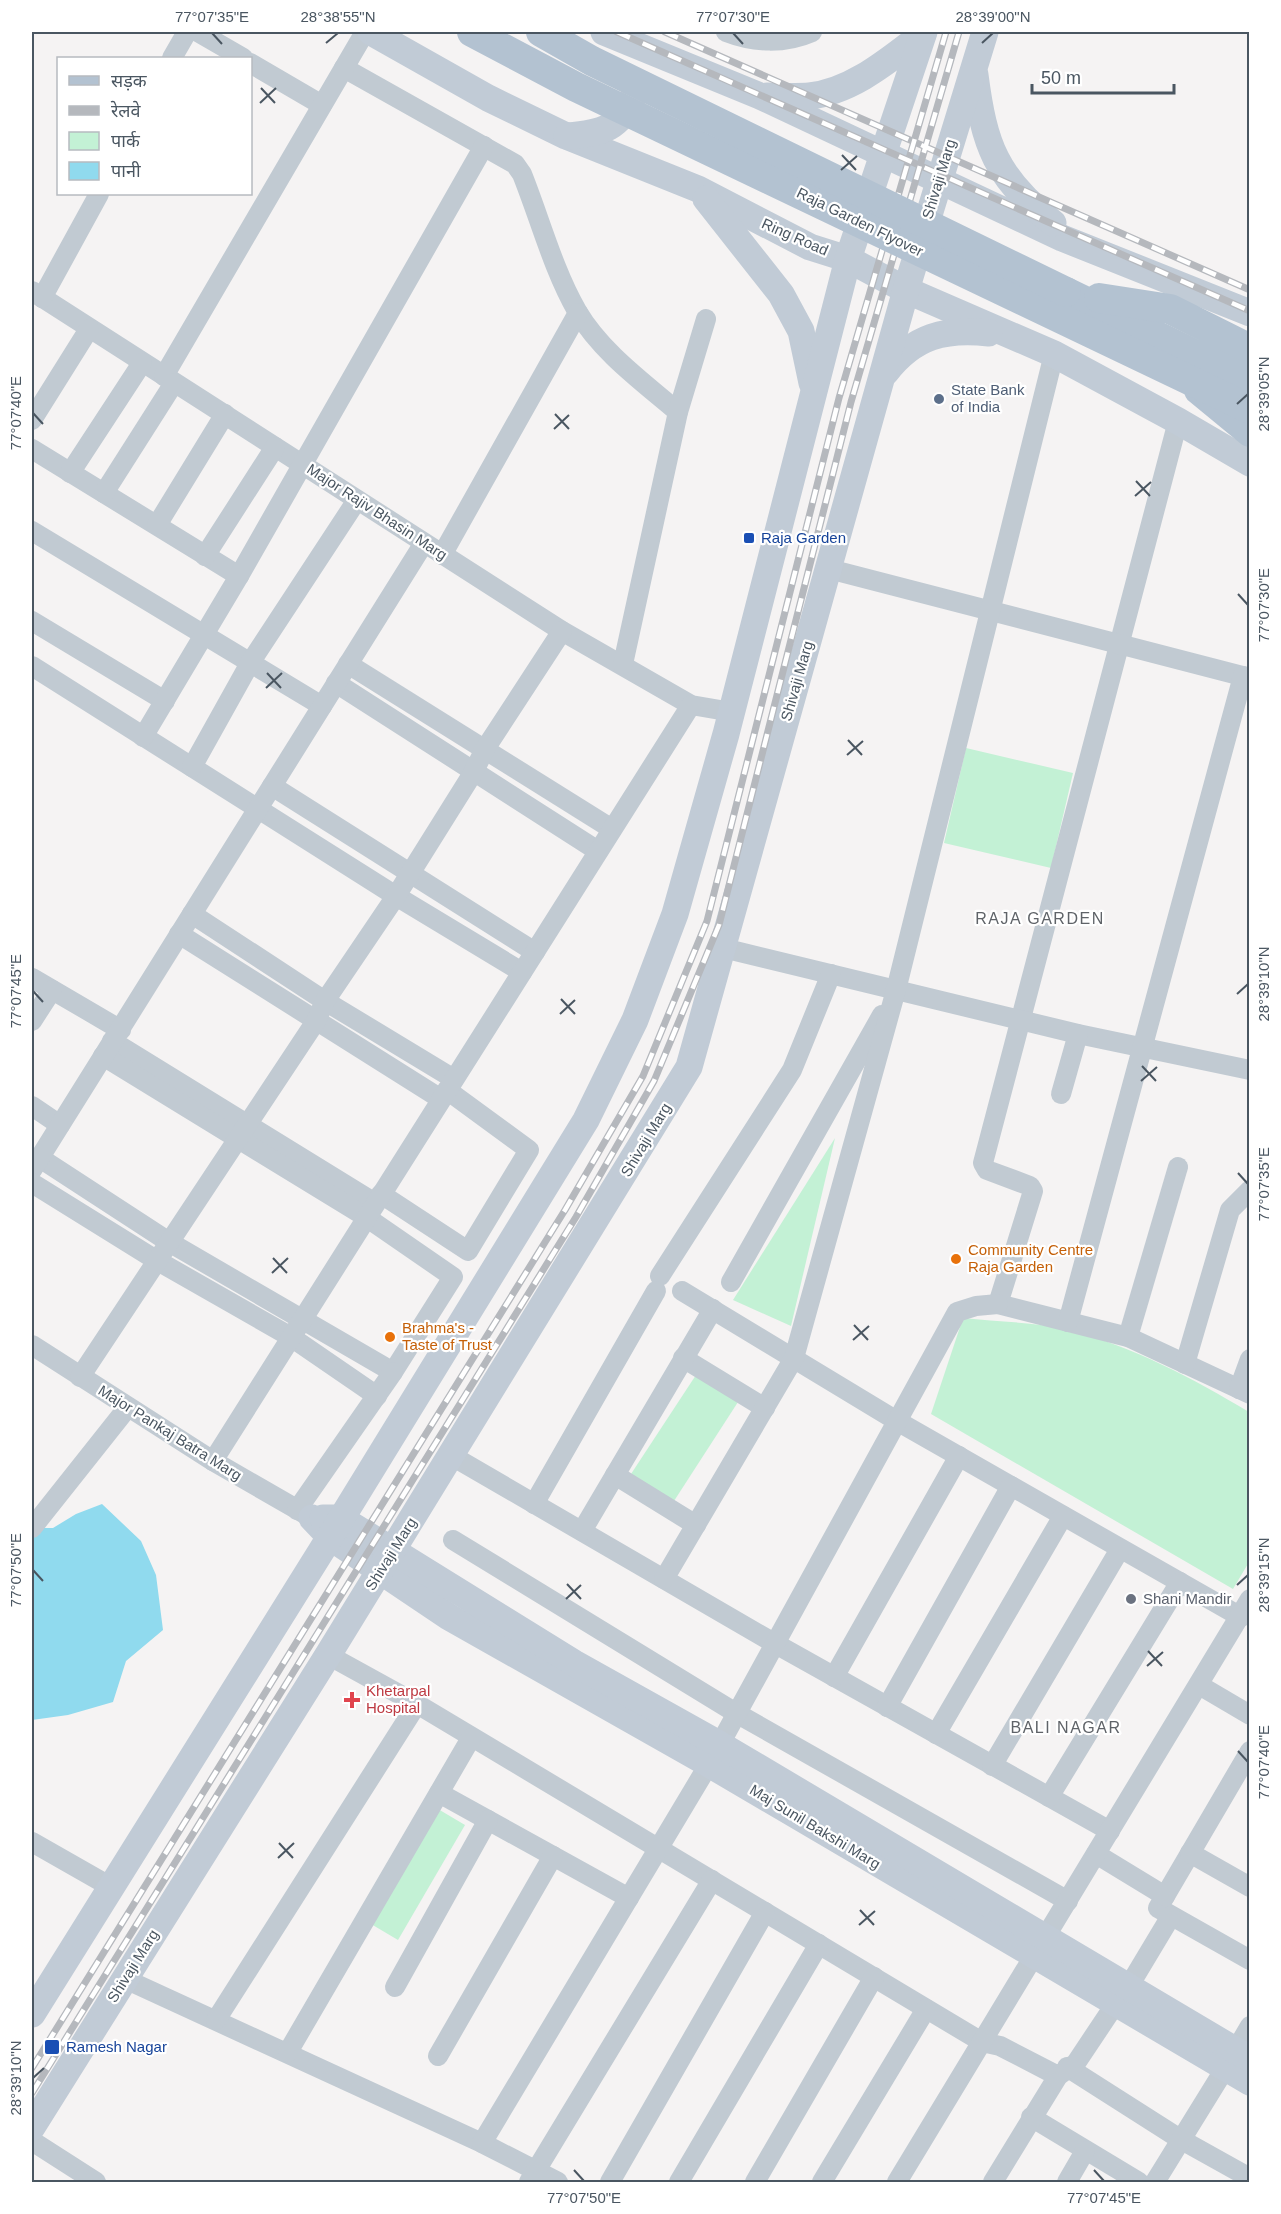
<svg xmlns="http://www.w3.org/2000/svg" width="1281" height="2214" viewBox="0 0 1281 2214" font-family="Arial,'Noto Sans Devanagari',sans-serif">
<rect width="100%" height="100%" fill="#f5f3f3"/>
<!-- green -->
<g fill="#c3f1d5">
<path d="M966,748L1073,773L1051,868L944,843Z"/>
<path d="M835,1138L791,1326L733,1300Z"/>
<path d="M963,1318C998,1322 1036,1322 1069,1330C1132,1346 1194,1379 1249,1412V1562L1233,1589L931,1414Z"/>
<path d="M696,1375L738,1402L674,1501L631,1474Z"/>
<path d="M438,1809L465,1825L398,1940L371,1924Z"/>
</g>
<!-- water -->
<path fill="#90daee" d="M102,1504L141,1541L156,1575L163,1630L126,1661L113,1702L68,1715L32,1720V1528H53L76,1514Z"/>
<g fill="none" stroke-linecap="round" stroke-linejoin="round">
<!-- street -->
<g stroke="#c1cad2" stroke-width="20">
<path d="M198,32L243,58"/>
<path d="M726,32C754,43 785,44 812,32"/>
<path d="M172,58L187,32"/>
<path d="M250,63L322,105"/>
<path d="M344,68L515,164L522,174C540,219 553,269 577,311C601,352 643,382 678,412"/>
<path d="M32,291L562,631L691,705L732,712"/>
<path d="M42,298L99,194"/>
<path d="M164,376L365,32"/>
<path d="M32,420L89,329"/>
<path d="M1178,421L983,1163L987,1170L1030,1186L1033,1191L998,1304L1128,1337L1250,1394"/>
<path d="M32,449L239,576"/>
<path d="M70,473L142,363"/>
<path d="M104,493L174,383"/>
<path d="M157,525L225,414"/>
<path d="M32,531L322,706"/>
<path d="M442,555L578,313"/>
<path d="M205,556L275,447"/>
<path d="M829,569L1250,678"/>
<path d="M32,621L165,701"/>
<path d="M348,664L612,829"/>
<path d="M623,664L678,412L706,319"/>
<path d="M32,666L396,896L522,972"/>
<path d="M336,683L598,851"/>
<path d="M143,737L239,576L484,146"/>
<path d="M192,767L250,663L357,500"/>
<path d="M272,786L535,952"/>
<path d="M192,914L325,1001L454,1079"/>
<path d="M179,934L441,1099"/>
<path d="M723,948L1078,1034L1250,1070"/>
<path d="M32,978L121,1030"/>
<path d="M32,1021L52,990"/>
<path d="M112,1041L375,1203"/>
<path d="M1061,1094L1078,1034"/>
<path d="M32,1106L60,1125"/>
<path d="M40,1158L169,1242L393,1372L453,1277L366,1217L103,1056"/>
<path d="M32,1170L424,543"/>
<path d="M32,1183L156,1260L291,1337L377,1396"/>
<path d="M381,1194L468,1251L529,1150L447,1090"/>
<path d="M660,1276L792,1070L831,974"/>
<path d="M731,1282L882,1015"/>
<path d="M682,1291L897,1421L1241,1617"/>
<path d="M1068,1322L1243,676"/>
<path d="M1128,1337L1178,1167"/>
<path d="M32,1345L213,1461L312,1518"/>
<path d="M683,1358L765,1408"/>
<path d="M1185,1364L1230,1210L1250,1190"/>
<path d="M80,1377L316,1021L325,1001L396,896L473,773L485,749L562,631"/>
<path d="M1239,1389L1250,1359"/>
<path d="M452,1456L774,1643L1110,1831"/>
<path d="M213,1461L691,705"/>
<path d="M615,1475L696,1525"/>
<path d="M534,1504L656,1291"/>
<path d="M297,1510L393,1372"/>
<path d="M32,1528L128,1407"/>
<path d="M582,1531L713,1309"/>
<path d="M453,1540L736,1713L1068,1901"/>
<path d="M664,1579L794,1358L896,990L1054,354"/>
<path d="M328,1655L417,1704L982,2042L1000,2046L1058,2076"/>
<path d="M834,1677L959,1456"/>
<path d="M1199,1685L1250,1715"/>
<path d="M887,1707L1011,1486"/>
<path d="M936,1734L1063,1516"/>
<path d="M1250,1751L1158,1908L1250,1960"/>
<path d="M992,1766L1120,1549"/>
<path d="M439,1793L629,1898"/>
<path d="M1049,1797L1180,1582"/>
<path d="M32,1842L111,1887"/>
<path d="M1190,1853L1250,1887"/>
<path d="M1096,1854L1165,1896"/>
<path d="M125,1979L482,2143L558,2182"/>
<path d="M1129,1986L1171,1916"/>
<path d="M395,1987L488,1820"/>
<path d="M216,2020L417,1704"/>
<path d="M1236,2050L1250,2026"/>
<path d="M288,2052L471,1738"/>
<path d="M438,2056L553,1856"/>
<path d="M1067,2067L1180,2139L1250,2178"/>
<path d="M1031,2117L1139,2182"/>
<path d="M32,2141L96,2182"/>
<path d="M482,2143L709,1764L957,1312L976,1306L998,1304"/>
<path d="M529,2182L712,1880"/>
<path d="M610,2182L765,1912"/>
<path d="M679,2182L819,1944"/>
<path d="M755,2182L874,1977"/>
<path d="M822,2182L926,2009"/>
<path d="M897,2182L1250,1599"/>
<path d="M993,2182L1058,2076L1076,2063L1116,2003"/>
<path d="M1067,2182L1085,2151"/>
<path d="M1155,2182L1226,2067"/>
</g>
<!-- secondary -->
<g stroke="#c1cbd6" stroke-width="27">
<path d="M371,32L488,98L566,136L698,189L810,247L848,259L906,290L1054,354L1178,421L1250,463"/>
<path d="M604,32L760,96L1062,238L1250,313"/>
<path d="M975,75C984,145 996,178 1053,223"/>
<path d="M767,96C781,96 796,97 809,96C852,92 890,59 923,34"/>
<path d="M567,136C603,133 620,129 635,93"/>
<path d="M706,199L781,294L801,331L812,383"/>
<path d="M886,372C914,336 945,328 989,333"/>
<path d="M312,1518L330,1537L449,1617L709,1764L1250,2082"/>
<path d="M323,1518H340L574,1663L719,1744L1250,2059"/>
<path d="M32,2014L330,1537L586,1120L635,1020L675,914L726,734L848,259L924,32"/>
<path d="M32,2127L328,1655L689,1067L906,290L985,32"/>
</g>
<!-- primary -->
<g stroke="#b3c2d1" stroke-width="30">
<path d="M1066,292L1250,381"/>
<path d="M1099,298L1170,309L1250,349"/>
<path d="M1199,390L1250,432"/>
</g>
<!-- rail casing -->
<g stroke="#b5b8bd" stroke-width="7">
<g id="rail">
<path d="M617,32L1250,311"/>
<path d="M665,32L1250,290"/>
<path d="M32,2068L565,1210L643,1076L707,921L839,398L946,32"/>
<path d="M32,2093L576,1217L654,1081L719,925L851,402L959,32"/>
</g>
</g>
<!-- rail -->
<use href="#rail" stroke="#fff" stroke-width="4.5" stroke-dasharray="14" stroke-linecap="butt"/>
<!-- primary-bridge -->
<g stroke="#b3c2d1" stroke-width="30">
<path d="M472,32L576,87L1250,409"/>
<path d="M541,32L592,61L1066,292"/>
</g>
</g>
<!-- ticks -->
<path fill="none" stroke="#4a5661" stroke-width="2" d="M212,33L222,44M733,33L743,44M326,43L338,33M982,43L993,33M261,88L275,103M260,103L276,88M842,155L856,170M841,170L857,156M1237,404L1248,394M33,413L43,424M555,414L569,429M554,429L569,415M1136,481L1150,496M1135,496L1151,482M1238,594L1248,605M267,673L281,688M266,688L282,673M848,740L862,755M847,755L863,741M33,991L43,1002M1237,994L1248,984M561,999L575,1014M560,1014L575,1000M1142,1066L1156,1081M1141,1081L1157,1067M1238,1173L1248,1184M273,1258L287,1273M272,1273L288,1258M854,1325L868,1340M853,1340L869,1326M33,1570L43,1581M567,1584L581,1599M1237,1585L1248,1575M566,1599L581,1585M1148,1651L1162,1666M1147,1666L1163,1652M1238,1751L1248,1762M279,1843L293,1858M278,1858L294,1843M860,1910L874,1925M859,1925L875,1911M33,2078L44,2068M574,2170L584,2181M1094,2170L1104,2181"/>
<!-- markers -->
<circle fill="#5c6f8a" stroke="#fff" stroke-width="2" cx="939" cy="399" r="6"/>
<g fill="#1a4fb4" stroke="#fff" stroke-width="2">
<rect x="743" y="532" width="12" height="12" rx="3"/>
<rect x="44" y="2039" width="16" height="16" rx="3"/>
</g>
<g fill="#e8710a" stroke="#fff" stroke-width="2">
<circle cx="956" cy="1259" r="6"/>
<circle cx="390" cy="1337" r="6"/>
</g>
<circle fill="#6b7280" stroke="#fff" stroke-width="2" cx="1131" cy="1599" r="6"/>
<path fill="#e0444e" stroke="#fff" stroke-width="2" d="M349 1691h6v6h6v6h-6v6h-6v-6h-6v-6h6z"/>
<g text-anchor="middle" stroke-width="4.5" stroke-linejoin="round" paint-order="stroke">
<!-- street labels -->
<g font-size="15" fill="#4a5661" stroke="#fff">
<text transform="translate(939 179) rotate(-73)" y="5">Shivaji Marg</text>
<text transform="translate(860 222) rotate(26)" y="5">Raja Garden Flyover</text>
<text transform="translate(795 237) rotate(24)" y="5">Ring Road</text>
<text transform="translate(377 512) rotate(33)" y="5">Major Rajiv Bhasin Marg</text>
<text transform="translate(797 681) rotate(-74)" y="5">Shivaji Marg</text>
<text transform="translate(646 1140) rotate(-59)" y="5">Shivaji Marg</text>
<text transform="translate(170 1433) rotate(32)" y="5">Major Pankaj Batra Marg</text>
<text transform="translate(391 1554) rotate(-58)" y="5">Shivaji Marg</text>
<text transform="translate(815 1827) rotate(31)" y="5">Maj Sunil Bakshi Marg</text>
<text transform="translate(133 1966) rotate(-58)" y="5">Shivaji Marg</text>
</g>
<!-- service labels -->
<g font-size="15" fill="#4e5e75" stroke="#fff" text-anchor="start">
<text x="951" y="395">State Bank<tspan x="951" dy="17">of India</tspan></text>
</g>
<!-- transit labels -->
<g font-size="15" fill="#164399" stroke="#fff" text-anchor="start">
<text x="761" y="543">Raja Garden</text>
<text x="66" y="2052">Ramesh Nagar</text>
</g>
<!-- food labels -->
<g font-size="15" fill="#c56008" stroke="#fff" text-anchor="start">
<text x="968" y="1255">Community Centre<tspan x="968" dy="17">Raja Garden</tspan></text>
<text x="402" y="1333">Brahma's -<tspan x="402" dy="17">Taste of Trust</tspan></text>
</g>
<!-- worship labels -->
<g font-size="15" fill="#5b616d" stroke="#fff" text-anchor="start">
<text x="1143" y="1604">Shani Mandir</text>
</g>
<!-- health labels -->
<g font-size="15" fill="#be3a42" stroke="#fff" text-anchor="start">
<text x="366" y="1696">Khetarpal<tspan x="366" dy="17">Hospital</tspan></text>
</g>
<!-- neighbourhood labels -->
<g font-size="16" letter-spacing="1.5" fill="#5f6368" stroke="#fff">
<text x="1040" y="924">RAJA GARDEN</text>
<text x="1066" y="1733">BALI NAGAR</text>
</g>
</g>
<!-- border -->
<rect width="1281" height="2214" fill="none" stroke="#ffffff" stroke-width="66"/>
<!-- legend -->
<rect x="57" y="57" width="195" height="138" fill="#ffffff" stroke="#b7bbc0" stroke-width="1.5"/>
<rect x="69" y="76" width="30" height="9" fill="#b3c2d1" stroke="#b7bbc0" stroke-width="1.5"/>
<text x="111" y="87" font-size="18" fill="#4a5661">सड़क</text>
<rect x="69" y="106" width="30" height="9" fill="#b5b8bd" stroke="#b7bbc0" stroke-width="1.5"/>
<text x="111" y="117" font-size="18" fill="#4a5661">रेलवे</text>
<rect x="69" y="132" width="30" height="18" fill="#c3f1d5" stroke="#b7bbc0" stroke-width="1.5"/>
<text x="111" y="147" font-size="18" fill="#4a5661">पार्क</text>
<rect x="69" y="162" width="30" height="18" fill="#90daee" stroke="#b7bbc0" stroke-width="1.5"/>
<text x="111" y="177" font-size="18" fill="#4a5661">पानी</text>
<!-- scale -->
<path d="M1032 84v9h142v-9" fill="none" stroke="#4a5661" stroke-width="3"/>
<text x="1041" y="84" font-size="18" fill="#4a5661" stroke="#ffffff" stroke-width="4.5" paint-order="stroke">50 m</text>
<rect x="33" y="33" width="1215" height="2148" fill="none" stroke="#4a5661" stroke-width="2"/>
<g font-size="15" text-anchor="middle" fill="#4a5661">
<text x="212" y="22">77°07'35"E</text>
<text x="338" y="22">28°38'55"N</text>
<text x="733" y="22">77°07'30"E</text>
<text x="993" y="22">28°39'00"N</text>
<text transform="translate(1264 394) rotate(-90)" y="5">28°39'05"N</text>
<text transform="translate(16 413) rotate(-90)" y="5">77°07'40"E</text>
<text transform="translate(1264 605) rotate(-90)" y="5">77°07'30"E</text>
<text transform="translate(1264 984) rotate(-90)" y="5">28°39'10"N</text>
<text transform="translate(16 991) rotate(-90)" y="5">77°07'45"E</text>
<text transform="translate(1264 1184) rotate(-90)" y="5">77°07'35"E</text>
<text transform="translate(16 1570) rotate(-90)" y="5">77°07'50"E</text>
<text transform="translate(1264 1575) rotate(-90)" y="5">28°39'15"N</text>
<text transform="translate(1264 1762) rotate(-90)" y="5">77°07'40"E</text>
<text transform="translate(16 2078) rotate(-90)" y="5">28°39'10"N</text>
<text x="584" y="2203">77°07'50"E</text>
<text x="1104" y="2203">77°07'45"E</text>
</g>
</svg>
